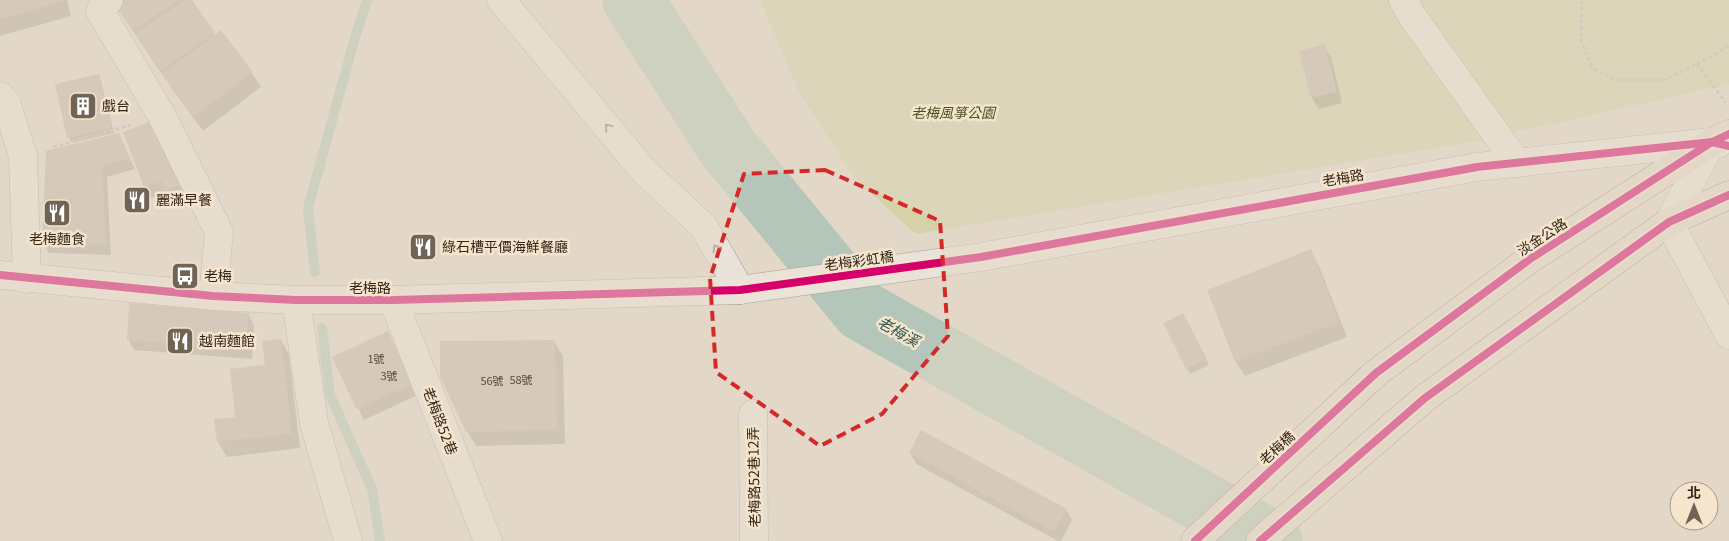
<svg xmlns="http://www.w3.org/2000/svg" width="1729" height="541" viewBox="0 0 1729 541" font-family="Georgia,'Noto Sans TC',serif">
<rect width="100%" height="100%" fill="#e3d8c7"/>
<!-- green -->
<path fill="#d5d1a9" d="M760,0H1729V84L1473,142L916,234L854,178L798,90Z"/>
<!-- shadow -->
<g fill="#0003">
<path d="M0,0H67L71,16L0,36Z"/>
<path d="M125,0H190L215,36L221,32L252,73L261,87L203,131L172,89L123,16Z"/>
<path d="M1324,46L1331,57L1342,103L1319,109L1312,98L1301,52Z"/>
<path d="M98,75L101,81L114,133L72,143L69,138L56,85Z"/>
<path d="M166,131L190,195L173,201L167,192L151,198L145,187L125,133Z"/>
<path d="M118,135L135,169L107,177L111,255L49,253L43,242Z"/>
<path d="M1311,251L1319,266L1347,337L1245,376L1236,362L1208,291Z"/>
<path d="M248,314L254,325L252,359L134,350L128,339Z"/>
<path d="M1186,320L1209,365L1190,374L1164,323Z"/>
<path d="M388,333L418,395L364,420L333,358Z"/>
<path d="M281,340L289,355L300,448L227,457L218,442L237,418Z"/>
<path d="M554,341L563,356L565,444L476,446L467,431Z"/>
<path d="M910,453L1066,509L1072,520L1061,541H1058L916,464Z"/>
</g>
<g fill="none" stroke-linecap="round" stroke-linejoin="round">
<!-- stream -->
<g stroke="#b4c6b9" stroke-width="10">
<path d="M315,272L308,208L352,48L367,0"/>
<path d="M322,328L330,395L372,489L380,541"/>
</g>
<!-- river -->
<path stroke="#b4c6b9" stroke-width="61" d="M633,0L728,148L862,311L1272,541"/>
</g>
<!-- building -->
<g fill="#c6b5a8">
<path d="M0,0H65V1L0,19Z"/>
<path d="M122,0H179L133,31L115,5Z"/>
<path d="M185,0H192L215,33L161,70L135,34Z"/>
<path d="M221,30L253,72L193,117L162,74Z"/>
<path d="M1325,44L1337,92L1311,98L1299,51Z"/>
<path d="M99,74L112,128L67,138L55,84Z"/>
<path d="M160,118L185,184L165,191L162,181L144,187L123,132Z"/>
<path d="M119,133L130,158L102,166L106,244L42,243L46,151Z"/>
<path d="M1311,249L1339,322L1235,362L1207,290Z"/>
<path d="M129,303L249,313L246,349L127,340Z"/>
<path d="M1183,313L1207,359L1186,369L1163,323Z"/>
<path d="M388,331L413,384L356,409L332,357Z"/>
<path d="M281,339L292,434L217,442L214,419L235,417L230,369L265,365L262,341Z"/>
<path d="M555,340L557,430L466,432L440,376V341Z"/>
<path d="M921,430L1067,509L1054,532L909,453Z"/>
</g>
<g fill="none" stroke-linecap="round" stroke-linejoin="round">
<!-- minor casing -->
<g stroke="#a79d91" stroke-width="29">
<g id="minor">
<path d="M109,0L100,11L162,116L219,232L213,296"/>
<path d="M501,0L644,171L704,227L740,290"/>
<path d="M1403,0L1412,16L1517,163"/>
<path d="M0,96L6,102L23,156L27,279"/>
<path d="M1712,142L1669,222L1729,335"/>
<path d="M0,275L213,296L296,300H393L740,290L981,257L1477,167L1712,142L1718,144"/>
<path d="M296,300L314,423L348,541"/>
<path d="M393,300L488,541"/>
<path d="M753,414L754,541"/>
</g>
</g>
<!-- major casing -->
<g stroke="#8c8378" stroke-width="29">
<g id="major">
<path d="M1195,541L1376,373L1530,259L1712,142L1729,134"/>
<path d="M1260,541L1425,398L1669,222L1729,195"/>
</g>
</g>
<!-- path -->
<g stroke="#c3bab1" stroke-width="3" stroke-dasharray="4 2.5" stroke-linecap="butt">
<path d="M1582,0L1581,40L1592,68L1616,80H1664L1697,64L1726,103"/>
<path d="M1697,64L1729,46"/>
<path d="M53,147L131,125"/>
</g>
<!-- minor -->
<use href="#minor" stroke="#eae3da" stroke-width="28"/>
<!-- major -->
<use href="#major" stroke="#e2d8ca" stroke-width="28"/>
<!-- cycleway casing -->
<g stroke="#f5e5cc" stroke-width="11">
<g id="cycleway">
<path d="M0,275L213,296L296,300H393L740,290L981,257L1477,167L1712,142L1729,146"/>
<path d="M1195,541L1376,373L1530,259L1712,142L1729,134"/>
<path d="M1260,541L1425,398L1669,222L1729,195"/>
</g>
</g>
<!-- cycleway -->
<use href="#cycleway" stroke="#d6006c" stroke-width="8"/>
</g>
<!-- one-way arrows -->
<defs><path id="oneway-chevron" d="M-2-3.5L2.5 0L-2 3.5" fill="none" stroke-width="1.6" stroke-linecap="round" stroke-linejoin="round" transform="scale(1.25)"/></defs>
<g stroke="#8f847a">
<use href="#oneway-chevron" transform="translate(608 127) rotate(-130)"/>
<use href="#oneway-chevron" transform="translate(716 248) rotate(-120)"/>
</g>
<!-- marked area -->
<path d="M0 0H1729V541H0ZM825,170L940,221L948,336L882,414L820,446L716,372L710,278L744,174Z" fill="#e3d8c7" fill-opacity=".55" fill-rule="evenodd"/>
<path fill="none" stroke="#d62828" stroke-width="4" stroke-dasharray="10 6" stroke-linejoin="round" d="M825,170L940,221L948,336L882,414L820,446L716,372L710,278L744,174Z"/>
<!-- icons -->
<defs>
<g id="building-square" transform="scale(1.4375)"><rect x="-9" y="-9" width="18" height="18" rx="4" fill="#716457" stroke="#f5e5cc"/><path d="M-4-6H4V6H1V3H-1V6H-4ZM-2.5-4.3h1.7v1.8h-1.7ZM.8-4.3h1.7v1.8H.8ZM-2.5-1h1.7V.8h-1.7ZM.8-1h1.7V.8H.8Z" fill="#fff"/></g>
<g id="restaurant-square" transform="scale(1.4375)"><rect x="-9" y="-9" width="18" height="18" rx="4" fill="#716457" stroke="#f5e5cc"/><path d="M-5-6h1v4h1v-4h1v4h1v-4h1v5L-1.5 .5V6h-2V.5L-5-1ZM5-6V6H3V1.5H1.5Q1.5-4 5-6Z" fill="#fff"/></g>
<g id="bus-square" transform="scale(1.4375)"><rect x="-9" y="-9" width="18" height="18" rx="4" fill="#716457" stroke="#f5e5cc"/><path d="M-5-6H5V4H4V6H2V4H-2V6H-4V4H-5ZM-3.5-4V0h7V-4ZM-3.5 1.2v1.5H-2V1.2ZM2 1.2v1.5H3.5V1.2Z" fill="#fff"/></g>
</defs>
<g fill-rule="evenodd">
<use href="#building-square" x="83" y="106"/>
<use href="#restaurant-square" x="137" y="200"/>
<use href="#restaurant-square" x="57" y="213"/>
<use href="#restaurant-square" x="423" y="247"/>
<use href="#bus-square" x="185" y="276"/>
<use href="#restaurant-square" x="180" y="341"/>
</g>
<g text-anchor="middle" stroke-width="5" stroke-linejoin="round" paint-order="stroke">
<!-- number labels -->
<g font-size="11" fill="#58493e">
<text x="376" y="363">1號</text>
<text x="389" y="380">3號</text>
<text x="521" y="384">58號</text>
<text x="492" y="385">56號</text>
</g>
<!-- poi labels -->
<g font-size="14" fill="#34251b" stroke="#f5e5cc" text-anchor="start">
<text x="102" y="111">戲台</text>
<text x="156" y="205">麗滿早餐</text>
<text x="57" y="244" text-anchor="middle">老梅麵食</text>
<text x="442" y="252">綠石槽平價海鮮餐廳</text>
<text x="204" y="281">老梅</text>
<text x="199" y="346">越南麵館</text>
</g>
<!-- park labels -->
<g font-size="14" font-style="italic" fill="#495121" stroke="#f5e5cc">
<text x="953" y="118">老梅風箏公園</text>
</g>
<!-- street labels -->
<g font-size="14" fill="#34251b" stroke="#f5e5cc">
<text transform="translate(1343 178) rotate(-10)" y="5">老梅路</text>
<text transform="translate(1542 237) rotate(-33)" y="5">淡金公路</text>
<text transform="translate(859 261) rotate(-8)" y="5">老梅彩虹橋</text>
<text x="370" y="293">老梅路</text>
<text transform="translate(440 421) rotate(69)" y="5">老梅路52巷</text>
<text transform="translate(1277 448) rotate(-43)" y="5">老梅橋</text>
<text transform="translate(754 477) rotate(-91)" y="5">老梅路52巷12弄</text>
</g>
<!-- water labels -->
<g font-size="15" font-style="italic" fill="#2a544d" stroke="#f5e5cc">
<text transform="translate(898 332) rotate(29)" y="5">老梅溪</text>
</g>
</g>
<!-- north arrow -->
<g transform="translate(1694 506)"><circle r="24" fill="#f5e5cc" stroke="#a89885"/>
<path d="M0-4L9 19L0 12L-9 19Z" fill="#716457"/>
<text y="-8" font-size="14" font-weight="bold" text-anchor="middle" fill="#34251b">北</text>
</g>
</svg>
